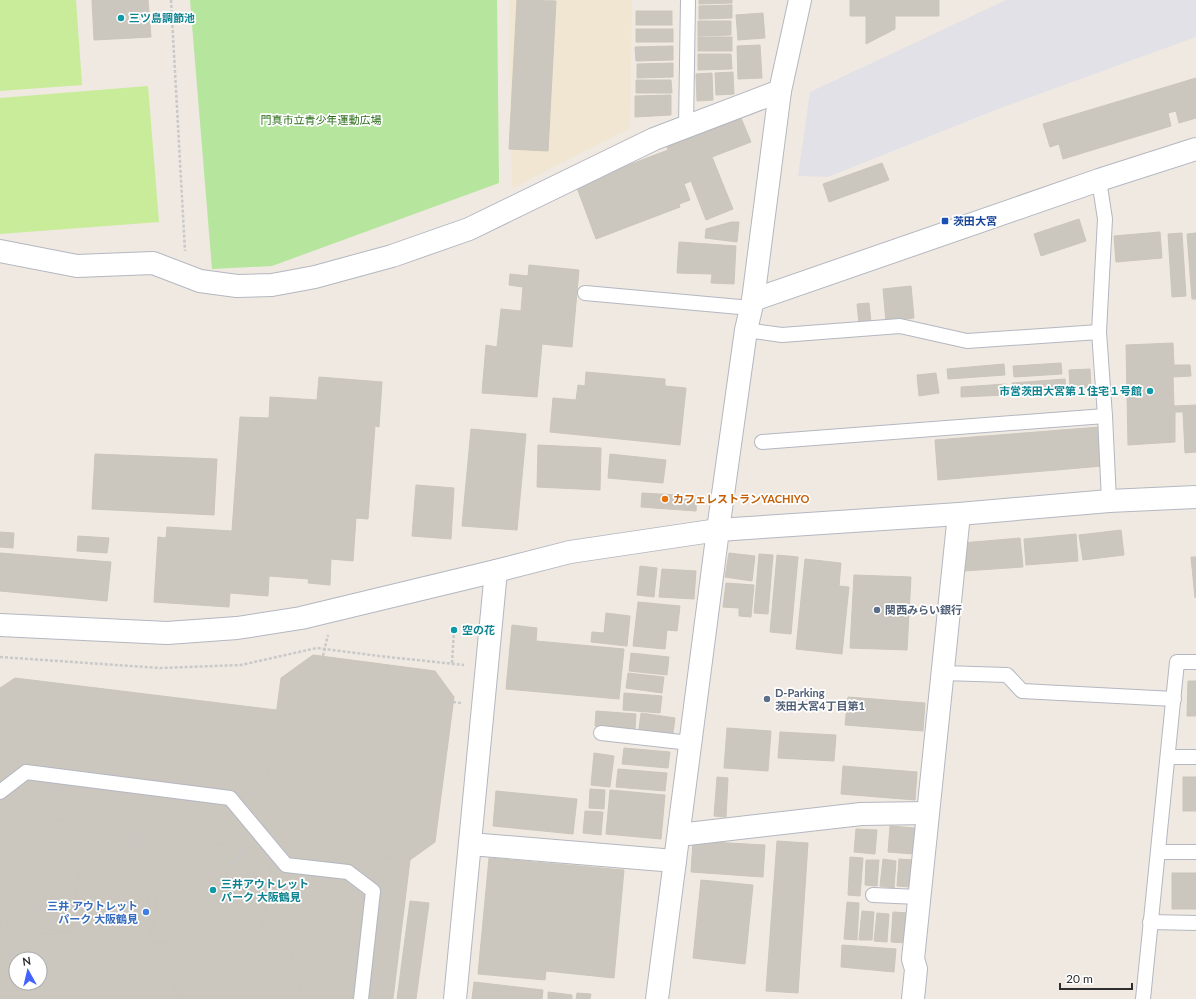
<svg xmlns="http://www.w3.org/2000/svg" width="1196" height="999" viewBox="0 0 1196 999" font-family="Lato,'Noto Sans JP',sans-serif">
<rect width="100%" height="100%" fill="#efe9e1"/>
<!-- industrial -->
<path fill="#e3e1e8" d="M1006,0H1196V37L998,109L828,177L798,176L810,92Z"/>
<!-- education -->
<path fill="#f0e6d1" d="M509,0H632L630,128L512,188Z"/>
<!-- green -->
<path fill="#b6e59e" d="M190,0H497L499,183L272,266L212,269Z"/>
<!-- pitch -->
<g fill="#c9ec9a">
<path d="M0,0H76L82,85L0,91Z"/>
<path d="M148,86L159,222L0,234V98Z"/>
</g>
<!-- building -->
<g fill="#cbc7bf" stroke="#cbc5ba" fill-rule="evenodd">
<path d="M92,0H148L151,37L94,40Z"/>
<path d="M517,0L556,1L548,151L509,149Z"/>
<path d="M699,0H732V3L699,4Z"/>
<path d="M850,0H939V16H895V29L866,44V16H850Z"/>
<path d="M732,5V18L699,19V6Z"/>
<rect x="636" y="11" width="36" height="14"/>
<path d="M763,13L765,38L738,40L736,15Z"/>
<path d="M698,21H731V35L698,36Z"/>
<rect x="636" y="29" width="37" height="13"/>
<rect x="698" y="37" width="34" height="14"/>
<path d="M760,45L762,78L738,79L737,46Z"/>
<path d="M673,46V60L636,61L635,47Z"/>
<path d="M698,54H731L732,69L698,70Z"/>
<path d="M673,63V77L637,78V64Z"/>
<path d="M733,72L734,94L716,95L715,73Z"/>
<path d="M712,73L713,100L697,101L696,74Z"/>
<path d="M1196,78V118L1179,123L1176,111L1168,113L1171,126L1063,159L1059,144L1050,147L1043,124Z"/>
<path d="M636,80H671L672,93H636Z"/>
<path d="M671,95V115L635,117V96Z"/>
<path d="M741,118L751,142L712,157L733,209L706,220L691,181L684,184L690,200L679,204L680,207L596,239L576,185L668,150L667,147Z"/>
<path d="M882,163L889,180L829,202L823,184Z"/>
<path d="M1079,219L1086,241L1041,256L1034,234Z"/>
<path d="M731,222H739L737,242L705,238L706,229Z"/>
<path d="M1160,232L1162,258L1116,262L1114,236Z"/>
<path d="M1182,233L1186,296L1172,297L1168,234Z"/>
<path d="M1196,233V299H1192L1187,234Z"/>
<path d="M679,242L736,246L734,284L711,283L712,274L677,273Z"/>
<path d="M529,265L579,270L572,347L542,344L537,397L482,393L486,345L497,347L501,309L521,311L523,287L509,285L510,274L528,276Z"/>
<path d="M911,286L914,318L886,322L883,289Z"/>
<path d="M869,303L871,323L859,324L857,304Z"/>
<path d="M1173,343L1174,365H1190L1191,376L1173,377L1174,406L1196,405V452L1185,453L1183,412H1175V442L1128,445L1126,345Z"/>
<path d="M1061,363L1062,374L1014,377L1013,366Z"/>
<path d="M1004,364L1005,375L948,379L947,369Z"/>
<path d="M1090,369L1091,387L1070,388L1069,370Z"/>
<path d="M586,372L665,379V386L686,388L680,445L550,432L553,398L576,400L578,385L585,386Z"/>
<path d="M936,373L939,393L919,396L917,375Z"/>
<path d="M319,377L382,382L379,427L375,426L368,519L356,518L353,561L331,559L330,585L308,583L309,579L269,576L268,596L230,593L229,607L154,602L158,537L166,538L167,527L232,531L240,417L269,418L270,397L317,400Z"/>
<path d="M1065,379L1066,390L1013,394L1012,383Z"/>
<path d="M1006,384V395L961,397V387Z"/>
<path d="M1100,427L1103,466L938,480L935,440Z"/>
<path d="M471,429L526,434L517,530L462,526Z"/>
<path d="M538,445L601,448L600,490L537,487Z"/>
<path d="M95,454L217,459L214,515L92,509Z"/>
<path d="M610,454L666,460L663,483L608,478Z"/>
<path d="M416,485L454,488L451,539L412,536Z"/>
<path d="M642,493L697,496L696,511L641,507Z"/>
<path d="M1121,530L1124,555L1083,560L1079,535Z"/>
<path d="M0,532L14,533L13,548L0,547Z"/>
<path d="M1076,534L1078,561L1026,565L1024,539Z"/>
<path d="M78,536L109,538L107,553L77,551Z"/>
<path d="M1020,538L1023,567L964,571L962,543Z"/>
<path d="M0,553L111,562L107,601L0,591Z"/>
<path d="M729,553L755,556L752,581L725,577Z"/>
<path d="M759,554L773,555L768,614L754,613Z"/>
<path d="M777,555L798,557L791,634L770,632Z"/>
<path d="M1191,557H1196V597L1195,598Z"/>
<path d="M805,559L841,563L839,586L849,587L842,654L796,649Z"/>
<path d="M640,566L657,568L654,597L637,595Z"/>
<path d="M662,569L696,571L694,599L659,597Z"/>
<path d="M854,575L911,577L907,650L850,648Z"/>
<path d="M726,583L754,585L751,617L739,616V608L723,607Z"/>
<path d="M638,602L680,606L677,631L667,630L665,649L633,646Z"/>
<path d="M606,613L630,616L627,646L591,642L592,632L604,633Z"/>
<path d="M512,625L537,628L536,641L624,649L619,699L506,689Z"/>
<path d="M631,653L669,657L667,675L629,671Z"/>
<path d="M313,655L435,671L454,697L435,842L410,860L285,843L263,812L281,678Z"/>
<path d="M628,673L664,677L662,693L626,688Z"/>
<path d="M15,678L276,710L263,812L285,843L410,860L393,999H0V688ZM16,959H40V983H16Z"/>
<path d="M1188,681H1196V716H1187Z"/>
<path d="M624,693L662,696L660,713L623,710Z"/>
<path d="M848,697L925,703L923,731L845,725Z"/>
<path d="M596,711L636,714L635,729L595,726Z"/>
<path d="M641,713L675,718L673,733L639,729Z"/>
<path d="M727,728L771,731L768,771L724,768Z"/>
<path d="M780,732L836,735L834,761L778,758Z"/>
<path d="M624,748L670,752L668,768L622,764Z"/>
<path d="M594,753L614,756L610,787L591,785Z"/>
<path d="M843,766L917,772L915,800L841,794Z"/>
<path d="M135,769L137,771L139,769L191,840L270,850L273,854L262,931L269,940L294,943L291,968L301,982L299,999H182L174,988L224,950L151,941L160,873L117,908L81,863L71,933L5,923L34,959H16V983H31L11,999H0V812L65,821Z"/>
<path d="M618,769L667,773L665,791L616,787Z"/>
<path d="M717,777L728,778L726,817L714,816Z"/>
<rect x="1183" y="777" width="13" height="34"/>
<path d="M590,789L605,790L604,809L589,808Z"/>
<path d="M610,790L665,795L661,839L606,834Z"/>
<path d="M496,791L577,799L573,834L493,826Z"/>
<path d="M585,811L603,812L601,835L583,833Z"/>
<path d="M890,826L915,828L913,854L888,852Z"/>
<path d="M856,829L877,830L875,854L854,852Z"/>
<path d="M693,841L765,845L763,877L691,872Z"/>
<path d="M777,841L808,843L798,993L766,991Z"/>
<path d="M850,857L863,858L860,896L848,895Z"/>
<path d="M489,858L624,870L614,978L546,971L545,980L478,974Z"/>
<path d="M883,859L896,861L894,888L880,886Z"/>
<path d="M899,859L913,860L911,887L897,886Z"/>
<path d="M866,860H879L877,886L865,885Z"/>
<rect x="1172" y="873" width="24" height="36"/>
<path d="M701,880L753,885L745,964L693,958Z"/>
<path d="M86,887L117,908L149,896L151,941L201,955L174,988L179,999H22L35,983H40V978L44,972L40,963V959H38L27,935L71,933Z"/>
<path d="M410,901L429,903L416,999H397Z"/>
<path d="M847,902L859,903L857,940L844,939Z"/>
<path d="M862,911L874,912L872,940H859Z"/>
<path d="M893,912L909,913L907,943L891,942Z"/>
<path d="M877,913L889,914L887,942L874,941Z"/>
<path d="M842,945L896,949L894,972L841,967Z"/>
<path d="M40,967L44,972L40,976Z"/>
<path d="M474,982L543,990L542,999H472Z"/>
<path d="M548,992L572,995V999H548Z"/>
<path d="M577,993L591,994L590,999H576Z"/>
</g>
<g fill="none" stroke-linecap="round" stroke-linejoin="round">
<!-- lane casing -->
<g stroke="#b4b7c1" stroke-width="16">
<g id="lane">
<path d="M686,127L688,0"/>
<path d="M1099,180L1105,219L1099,332L1105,416L1109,501"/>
<path d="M585,293L751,308"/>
<path d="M746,330L782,335L900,326L967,341L1099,332"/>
<path d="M762,442L1105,416"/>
<path d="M943,673L1007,675L1022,691L1174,699"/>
<path d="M601,733L690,743"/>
<path d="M1168,757H1196"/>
<path d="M0,792L26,772L230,798L286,865L348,872L373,891L361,999"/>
<path d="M1158,852H1196"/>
<path d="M873,895L919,897"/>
<path d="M1150,922L1196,923"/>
<path d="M1143,999L1177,662H1196"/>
</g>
</g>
<!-- street casing -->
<g stroke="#b4b7c1" stroke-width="24">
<g id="street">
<path d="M0,251L77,266L153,263L200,281L237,286L272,285L315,277L392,256L469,229L654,139L780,91"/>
<path d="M679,835L861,814L928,813"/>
<path d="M470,844L675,861"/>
<path d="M913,999L916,969L913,959L959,514"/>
</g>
</g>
<!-- secondary casing -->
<g stroke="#b4b7c1" stroke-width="24">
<g id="secondary">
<path d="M753,300L1099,180L1196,149"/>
<path d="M0,625L167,633L237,628L301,618L496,571L570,552L718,530L959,514L1109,501L1196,497"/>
<path d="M455,999L496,571"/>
<path d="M657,999L718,530L746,330L753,300L780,91L800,0"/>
</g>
</g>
<!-- path -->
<g stroke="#c9c9c9" stroke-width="2.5" stroke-dasharray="3 2" stroke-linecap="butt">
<path d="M171,0L185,251"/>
<path d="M323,656L328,635"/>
<path d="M0,657L160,668L241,665L317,648L379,656L464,665"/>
<path d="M452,663L454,630"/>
<path d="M453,702L461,703"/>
<path d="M130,844L131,833"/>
<path d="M230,863L248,850"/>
</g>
<!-- lane -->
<use href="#lane" stroke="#fff" stroke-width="14"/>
<!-- street -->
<use href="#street" stroke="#fff" stroke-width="22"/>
<!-- secondary -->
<use href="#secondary" stroke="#fff" stroke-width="22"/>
</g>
<!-- markers -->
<g fill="#0f9aa8" stroke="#fff" stroke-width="1.5">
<circle cx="121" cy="18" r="4"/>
<circle cx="1150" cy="391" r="4"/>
<circle cx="454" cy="630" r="4"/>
<circle cx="213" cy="890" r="4"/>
</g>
<rect fill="#1a4fb4" stroke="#fff" stroke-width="1.5" x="941" y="217" width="8" height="8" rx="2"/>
<circle fill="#e8710a" stroke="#fff" stroke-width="1.5" cx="665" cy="499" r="4"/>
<g fill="#5c6f8a" stroke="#fff" stroke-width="1.5">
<circle cx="877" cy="610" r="4"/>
<circle cx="767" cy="699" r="4"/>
</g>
<circle fill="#3f7fe0" stroke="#fff" stroke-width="1.5" cx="146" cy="912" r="4"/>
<g text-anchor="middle" stroke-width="3.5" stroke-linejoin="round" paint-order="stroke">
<!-- culture labels -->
<g font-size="11" font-weight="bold" fill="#0d838f" stroke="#fff" text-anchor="start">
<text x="129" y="22">三ツ島調節池</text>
<text x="1142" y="395" text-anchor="end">市営茨田大宮第１住宅１号館</text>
<text x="462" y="634">空の花</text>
<text x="221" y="888">三井アウトレット<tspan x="221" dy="13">パーク 大阪鶴見</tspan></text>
</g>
<!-- park labels -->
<g font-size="11" fill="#2c6e1b" stroke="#fff">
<text x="321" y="124">門真市立青少年運動広場</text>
</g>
<!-- transit labels -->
<g font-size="11" font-weight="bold" fill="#164399" stroke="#fff" text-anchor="start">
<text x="953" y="225">茨田大宮</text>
</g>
<!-- food labels -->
<g font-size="11" font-weight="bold" fill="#c56008" stroke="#fff" text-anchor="start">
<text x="673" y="503">カフェレストランYACHIYO</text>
</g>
<!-- service labels -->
<g font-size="11" font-weight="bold" fill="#4e5e75" stroke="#fff" text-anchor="start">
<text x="885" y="614">関西みらい銀行</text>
<text x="775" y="697">D-Parking<tspan x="775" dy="13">茨田大宮4丁目第1</tspan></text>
</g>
<!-- shop labels -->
<g font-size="11" font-weight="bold" fill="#366cbe" stroke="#fff" text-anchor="end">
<text x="138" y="910">三井 アウトレット<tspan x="138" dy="13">パーク 大阪鶴見</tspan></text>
</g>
</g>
<!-- north arrow -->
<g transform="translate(28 971) rotate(352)"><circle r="19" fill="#ffffff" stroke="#ababab"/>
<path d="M0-3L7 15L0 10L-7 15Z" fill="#4264fb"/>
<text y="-6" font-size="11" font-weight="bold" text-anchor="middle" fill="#2e2e2e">N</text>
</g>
<!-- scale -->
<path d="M1060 983v6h72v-6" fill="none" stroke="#2e2e2e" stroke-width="2"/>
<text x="1066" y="983" font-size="12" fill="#2e2e2e" stroke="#ffffff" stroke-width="3" paint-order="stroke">20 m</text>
</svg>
